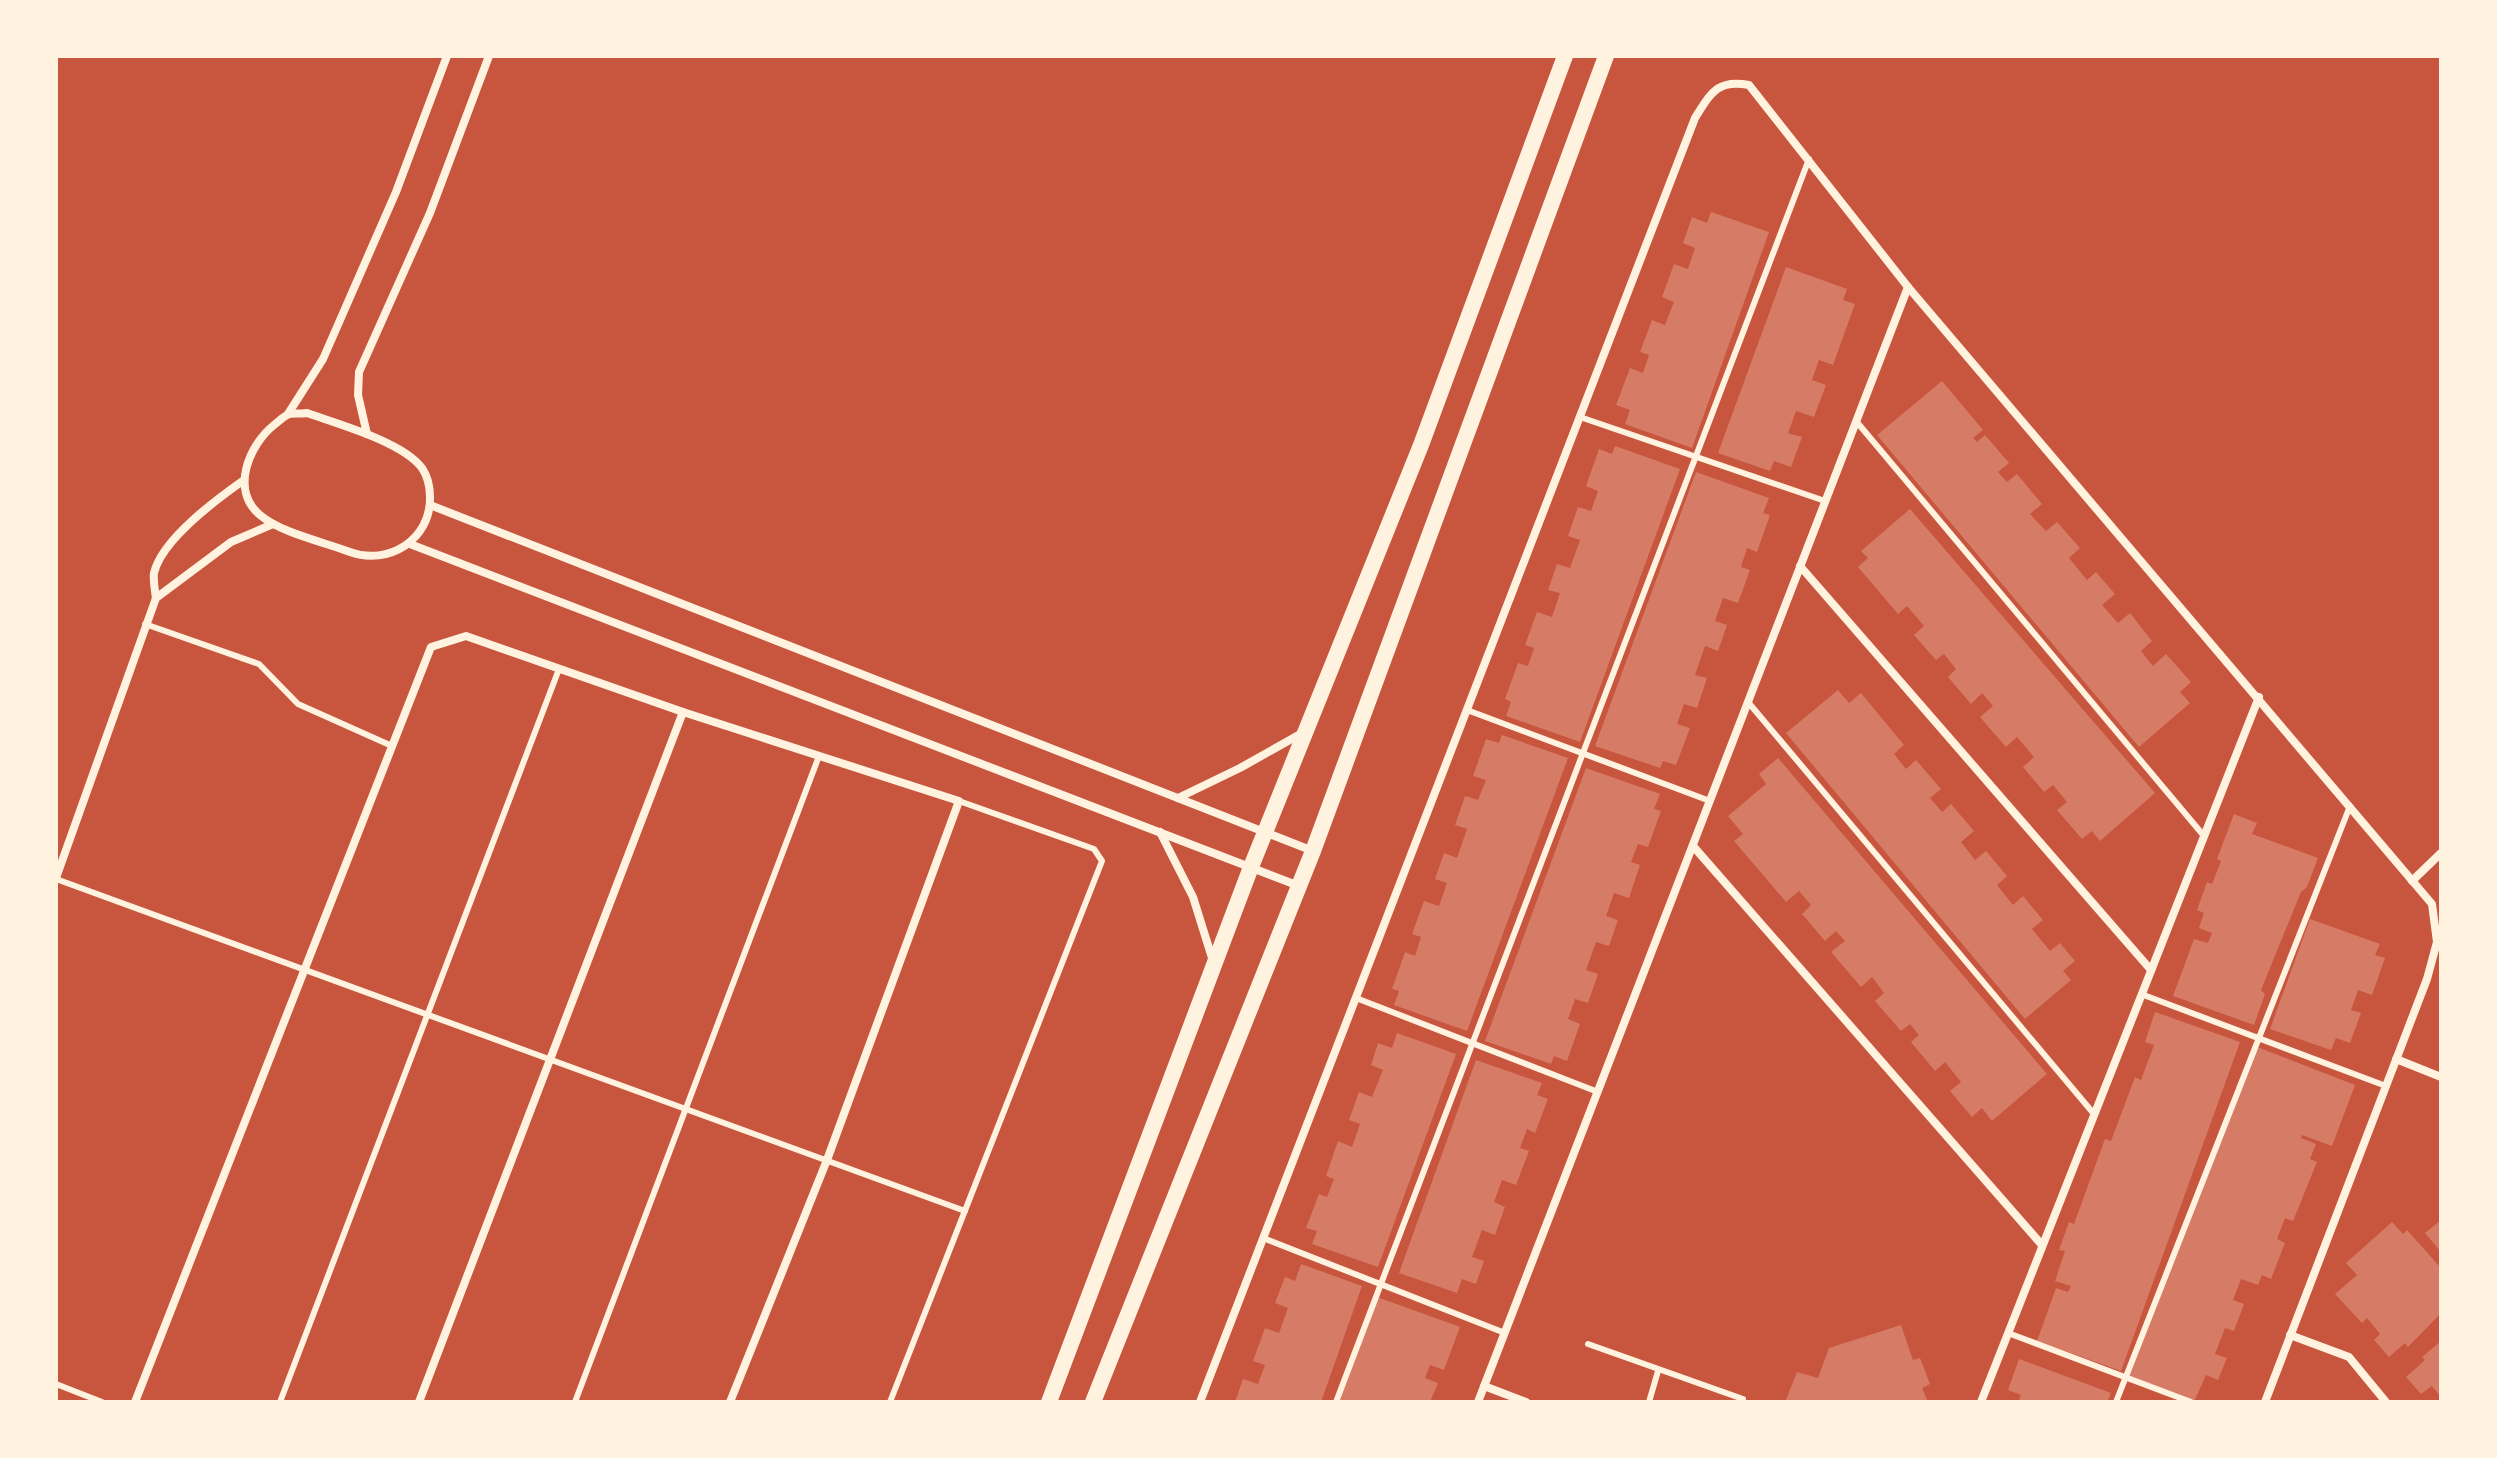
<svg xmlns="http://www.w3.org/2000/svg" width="2497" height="1458" viewBox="0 0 2497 1458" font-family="Jost,sans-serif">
<rect width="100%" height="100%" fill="#c8553d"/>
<!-- building -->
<g fill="#d67c66">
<path d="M1711,212L1769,232L1692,448L1625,424L1630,410L1616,405L1630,368L1643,373L1649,355L1640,352L1652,320L1665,325L1674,302L1662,297L1674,264L1688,269L1695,248L1683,243L1692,217L1707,223Z"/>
<path d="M1786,267L1847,289L1843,300L1855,304L1833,365L1819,360L1812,380L1826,385L1814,417L1796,411L1788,433L1802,437L1791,467L1774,461L1770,471L1718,453Z"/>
<path d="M1942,381L1983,430L1973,438L1977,442L1985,435L2009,463L1998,472L2007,482L2017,474L2042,504L2030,514L2046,531L2057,522L2080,548L2069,558L2087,580L2096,572L2115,594L2102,605L2118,623L2130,613L2152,641L2141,651L2153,666L2166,654L2191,682L2180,692L2190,703L2139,747L1877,435Z"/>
<path d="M1615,446L1680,469L1580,742L1506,716L1511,702L1505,699L1518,663L1528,666L1534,648L1525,645L1537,612L1552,617L1560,593L1548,590L1557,564L1570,568L1580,540L1568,536L1578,507L1591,511L1598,491L1586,486L1599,449L1612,454Z"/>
<path d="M1696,472L1769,498L1763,513L1770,515L1757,552L1747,548L1741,567L1750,570L1738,603L1723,598L1715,621L1727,625L1718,651L1705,646L1695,675L1707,678L1697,708L1684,704L1677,724L1690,728L1676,765L1663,761L1660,768L1595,746Z"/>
<path d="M1910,509L2155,793L2100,841L2092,831L2082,839L2057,810L2067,802L2053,785L2044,792L2023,767L2034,757L2017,737L2006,747L1980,717L1993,706L1982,693L1971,704L1948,677L1956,669L1944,654L1936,660L1914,635L1924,626L1907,606L1898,614L1858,567L1868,558L1861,551Z"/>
<path d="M1838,690L1849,703L1861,693L1904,745L1894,754L1906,769L1916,760L1941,789L1930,798L1942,812L1951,804L1974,831L1961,842L1975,860L1986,851L2007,876L1997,885L2013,905L2023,896L2043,920L2032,929L2050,951L2060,943L2075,961L2063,971L2071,980L2025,1019L1786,733Z"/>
<path d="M1502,735L1568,758L1467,1031L1394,1005L1399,991L1392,989L1405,952L1415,956L1421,937L1412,934L1424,901L1439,906L1447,883L1435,879L1444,853L1457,858L1467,829L1455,825L1465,796L1478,800L1486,780L1473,776L1486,739L1499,743Z"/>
<path d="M1778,758L2047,1074L1992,1121L1982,1108L1972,1117L1950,1091L1961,1082L1945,1062L1935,1071L1911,1042L1919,1035L1910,1024L1901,1031L1875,1001L1884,993L1872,977L1861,987L1831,952L1845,941L1836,931L1825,941L1802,914L1811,905L1799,891L1786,902L1734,841L1743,834L1728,816L1766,784L1759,774Z"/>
<path d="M1586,768L1660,794L1654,809L1661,811L1648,847L1638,844L1631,862L1640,865L1629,898L1614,893L1606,916L1618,920L1609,946L1596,942L1586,970L1598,974L1588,1003L1575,999L1568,1019L1580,1024L1567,1061L1554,1056L1551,1064L1485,1041Z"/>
<path d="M2234,814L2257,823L2252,834L2318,858L2307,887L2301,892L2261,990L2265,994L2254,1025L2173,996L2194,939L2208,943L2212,933L2199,928L2204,913L2197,910L2207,882L2212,884L2221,861L2217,859Z"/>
<path d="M2310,919L2380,944L2375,955L2385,958L2372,995L2358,990L2351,1010L2361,1013L2350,1043L2336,1038L2331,1050L2270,1029Z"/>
<path d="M2155,1012L2240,1042L2121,1371L2037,1341L2056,1288L2068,1292L2071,1286L2055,1281L2065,1251L2059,1250L2069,1222L2074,1224L2105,1139L2111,1141L2135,1077L2141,1080L2154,1045L2145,1042Z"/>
<path d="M1397,1033L1456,1054L1378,1267L1312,1244L1317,1231L1306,1228L1319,1194L1327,1197L1334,1179L1326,1176L1338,1141L1352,1147L1360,1124L1349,1120L1359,1092L1372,1097L1383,1070L1371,1065L1378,1043L1392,1048Z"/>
<path d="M2257,1047L2355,1085L2332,1146L2302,1135L2301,1138L2316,1144L2310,1159L2317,1162L2293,1221L2285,1218L2277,1239L2285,1243L2271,1279L2262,1275L2258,1285L2241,1279L2233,1300L2244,1304L2234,1331L2225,1328L2215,1354L2227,1358L2218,1380L2206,1375L2194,1402L2128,1376Z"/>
<path d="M1476,1060L1542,1083L1537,1095L1548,1099L1535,1133L1527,1129L1520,1148L1529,1151L1516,1185L1502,1180L1494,1202L1505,1207L1495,1235L1482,1230L1472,1257L1484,1261L1476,1284L1462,1279L1457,1293L1399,1273Z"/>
<path d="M2441,1220V1252L2425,1233Z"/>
<path d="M2392,1222L2403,1234L2407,1230L2441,1268V1313L2408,1347L2405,1343L2389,1357L2374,1340L2380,1334L2367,1318L2362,1323L2335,1294L2357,1275L2346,1263Z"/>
<path d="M1301,1264L1362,1286L1321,1402H1235L1243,1379L1258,1384L1265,1365L1253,1361L1265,1328L1279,1333L1288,1308L1275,1303L1285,1277L1295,1281Z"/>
<path d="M1377,1297L1460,1327L1444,1370L1430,1365L1425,1378L1438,1383L1430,1402H1338Z"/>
<path d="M1901,1325L1913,1360L1920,1358L1930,1384L1922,1388L1928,1402H1785L1797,1372L1818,1378L1829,1348Z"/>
<path d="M2441,1341V1397L2432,1386L2421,1394L2406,1377L2425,1360L2422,1357Z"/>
<path d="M2019,1359L2111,1393L2107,1402H2018L2021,1395L2008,1390Z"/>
</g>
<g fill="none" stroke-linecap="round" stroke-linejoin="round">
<!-- service -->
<g stroke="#fff3e0" stroke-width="6">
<path d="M1580,417L1825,501"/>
<path d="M1856,421L2204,836"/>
<path d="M145,624L259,664L298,704L392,746"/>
<path d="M1748,702L2094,1114"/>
<path d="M1467,710L1710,801"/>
<path d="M56,879L965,1211"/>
<path d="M2141,994L2386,1086"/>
<path d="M1356,998L1598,1092"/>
<path d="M1263,1238L1505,1333"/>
<path d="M2008,1333L2191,1402"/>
<path d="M1588,1344L1743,1399"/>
<path d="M56,1384L102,1402"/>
<path d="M280,1402L559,669"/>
<path d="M575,1402L819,756"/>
<path d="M890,1402L1102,861L1094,849L959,801"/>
<path d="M1336,1402L1809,159"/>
<path d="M1649,1402L1658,1371"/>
<path d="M2116,1402L2350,806"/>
</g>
<!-- minor -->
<g stroke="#fff3e0" stroke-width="8">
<path d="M307,413C338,424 403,442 422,468C428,477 430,487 430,497C431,540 388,566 350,552C324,542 281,533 260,515C230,490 249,445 274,425C278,422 284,416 289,414C294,413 302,414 307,413Z"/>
<path d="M288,414L323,359L396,192L447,56"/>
<path d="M367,434L358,395L359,372L430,213L489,56"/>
<path d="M430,505L1313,851"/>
<path d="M410,544L1299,886"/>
<path d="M1800,566L2151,970"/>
<path d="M156,598L231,542L273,524"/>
<path d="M1178,798L1240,768L1304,732"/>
<path d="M1160,832L1193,897L1213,961"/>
<path d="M1693,846L2042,1245"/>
<path d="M56,878L156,598C155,591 153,580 154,573C162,539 217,499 244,480"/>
<path d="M2412,881L2441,853"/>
<path d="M2396,1059L2441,1077"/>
<path d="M2290,1335L2349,1357L2386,1402"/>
<path d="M1484,1386L1526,1402"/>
<path d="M135,1402L431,647L466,636L683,712L959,801L827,1160L730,1402"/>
<path d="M419,1402L683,712"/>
<path d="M1200,1402L1695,118C1711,93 1717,79 1749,85L1908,287L2432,904L2437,942L2427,979L2265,1402"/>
<path d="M1478,1402L1908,287"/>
<path d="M1981,1402L2259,697"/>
</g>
<!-- secondary -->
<g stroke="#fff3e0" stroke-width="16">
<path d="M1049,1402L1251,867L1421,445L1565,56"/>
<path d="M1093,1402L1313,851L1606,56"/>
</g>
</g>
<!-- border -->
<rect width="2497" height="1458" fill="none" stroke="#fff3e0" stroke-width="116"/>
</svg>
